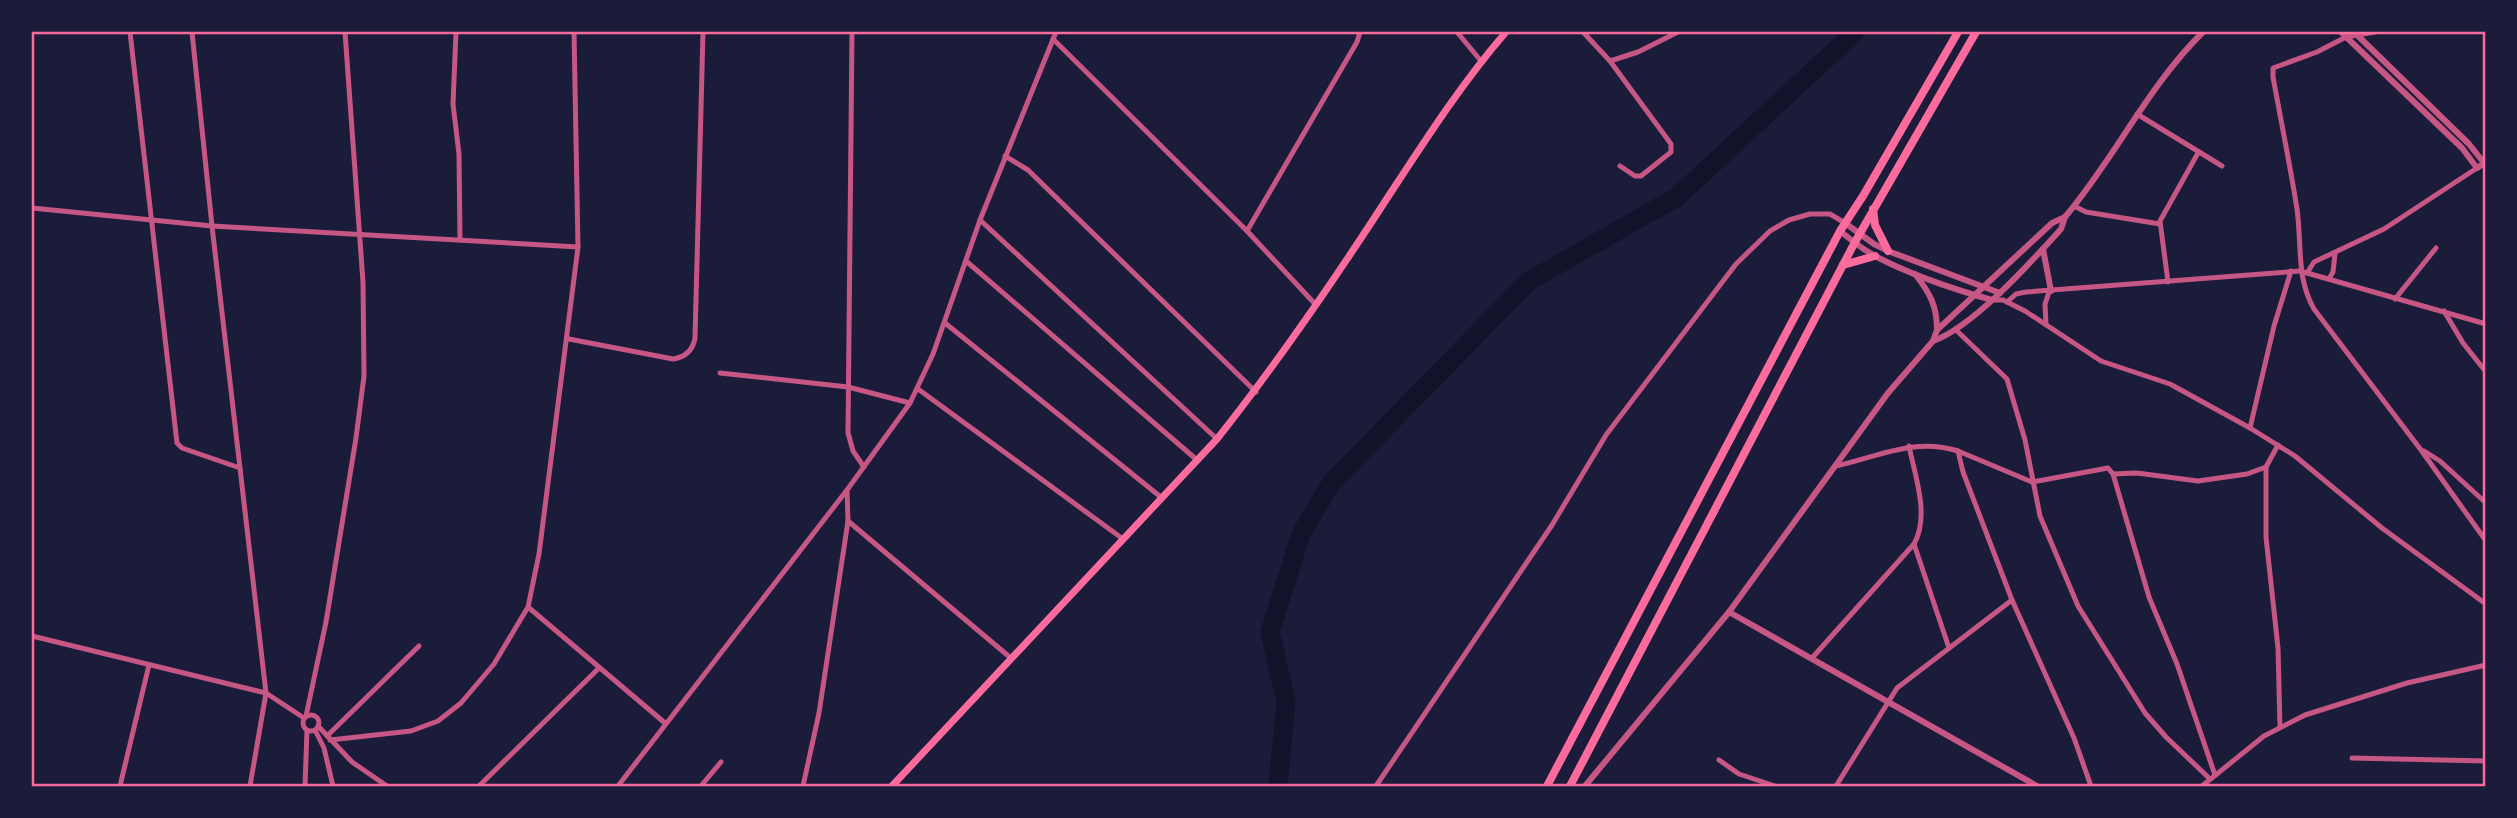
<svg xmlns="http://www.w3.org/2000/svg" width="2517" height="818" viewBox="0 0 2517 818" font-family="Figtree,sans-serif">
<rect width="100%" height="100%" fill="#1b1b3a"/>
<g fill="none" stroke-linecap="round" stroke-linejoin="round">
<!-- river -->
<path stroke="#12122b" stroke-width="19" d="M1278,786L1286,701L1270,632L1301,534L1332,482L1529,281L1677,197L1855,32"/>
<!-- minor -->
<g stroke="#c65784" stroke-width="5">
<path d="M130,32L177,443L182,448L240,468"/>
<path d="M192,32L212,226L266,693L250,786"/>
<path d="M456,32L453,104L459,154L460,240"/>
<path d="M852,32L848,433L853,451L864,467"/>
<path d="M1457,32L1481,61"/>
<path d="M1583,32L1610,61L1671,144V152L1641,176H1635L1620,166"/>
<path d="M2375,32L2346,37L2317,52L2273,68V77C2281,121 2290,165 2297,209C2302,244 2296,278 2314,309L2421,450L2486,541"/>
<path d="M1053,39L1247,231L1316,305"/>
<path d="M1610,61L1638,52L1678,32"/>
<path d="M2137,114L2222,166"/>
<path d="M1005,156L1028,170L1256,392"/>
<path d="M2074,206L2086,212L2160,224"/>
<path d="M32,208L212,226L578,247"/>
<path d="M980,220L1217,439"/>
<path d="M1247,231L1357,42L1360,32"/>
<path d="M966,261L1197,460"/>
<path d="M2307,273L2314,262L2384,229L2477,168"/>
<path d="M2329,279L2333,272L2335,254"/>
<path d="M2168,282L2160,221L2198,153"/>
<path d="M2395,299L2436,248"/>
<path d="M1993,300H2003L2025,311L2101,361L2170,384L2250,428L2295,456L2382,528L2486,604"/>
<path d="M2007,302L2016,294L2026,292L2300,271L2486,324"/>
<path d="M2444,311L2463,343L2486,372"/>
<path d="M945,323L1162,498"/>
<path d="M2046,325L2045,304L2049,292"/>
<path d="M1955,329L2007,379L2025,440L2040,516L2078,606L2145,713L2166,737L2210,779"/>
<path d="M569,339L673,359C686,357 693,350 695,338L703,32"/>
<path d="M720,373L848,387L910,403"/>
<path d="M918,389L1123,539"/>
<path d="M2250,428L2274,326L2291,271"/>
<path d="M1958,451L2032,482L2108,468L2113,474"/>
<path d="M2424,451L2440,461L2486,503"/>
<path d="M1836,466C1877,457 1915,437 1958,451L1963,472L2012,600L2074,738L2091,786"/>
<path d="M2266,467V537L2278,648L2280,727"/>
<path d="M848,521L1012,659"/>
<path d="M1914,544L1949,648"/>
<path d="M528,607L665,723"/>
<path d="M32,636L266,693L304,718"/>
<path d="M1812,658L1914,544C1930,516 1915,476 1909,446"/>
<circle cx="311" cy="723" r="8"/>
<path d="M306,716L326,622L356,438L364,376L363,282L345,32"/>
<path d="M318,726L352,762L387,786"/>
<path d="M315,730L324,748L333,786"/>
<path d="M327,736L419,646"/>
<path d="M330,740L411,731L438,721L461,703L494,664L528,607L539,554L578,247L574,32"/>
<path d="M2352,758L2486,761"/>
<path d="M1719,760L1739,774L1775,786"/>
<path d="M2215,775L2177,664L2149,597L2113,474L2137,473L2198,481L2247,474L2266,467L2278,445"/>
<path d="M120,786L149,665"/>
<path d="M305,786L307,730"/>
<path d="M479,786L599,668"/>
<path d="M618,786L847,490L910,403L933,354L980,220L1056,32"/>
<path d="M701,786L721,762"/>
<path d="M803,786L819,713L848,521L847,490"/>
<path d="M1376,786L1552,525L1606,435L1736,264L1770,231L1789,220L1810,214H1830L1845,223"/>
<path d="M1836,786L1897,688L2012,600"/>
<path d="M2202,786L2264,736L2305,715L2407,683L2486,665"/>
</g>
<!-- tertiary -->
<g stroke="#c65784" stroke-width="6">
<path d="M2341,32L2462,148L2477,168L2486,162"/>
<path d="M2354,32L2469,144L2484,163"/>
<path d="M1845,223L1874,244L1888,251L2000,293"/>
<path d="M1840,231C1851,240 1862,249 1875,256C1911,275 1953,289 1992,300"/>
<path d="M2043,249L2051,291"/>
<path d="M1915,274C1930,293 1937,306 1937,330"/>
<path d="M1933,341C1973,327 2032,261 2061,229L2065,217C2115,158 2148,86 2203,32"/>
<path d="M1729,612L2037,786"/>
<path d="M1585,786L1729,612L1888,393L1933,341L1937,330L2052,223L2065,217"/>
</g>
<!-- secondary -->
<path stroke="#ff6b9d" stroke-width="7" d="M892,786L1217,439C1278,362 1333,282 1386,200C1424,142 1461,84 1506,32"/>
<!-- primary -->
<g stroke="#ff6b9d" stroke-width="8">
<path d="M1873,209L1875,225L1888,251"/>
<path d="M1843,265L1875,256"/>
<path d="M1547,786L1840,231L1863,196L1958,32"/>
<path d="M1570,786L1855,242L1976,32"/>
</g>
</g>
<!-- border -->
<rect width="2517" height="818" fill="none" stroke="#1b1b3a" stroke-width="66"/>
<rect x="33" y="33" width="2451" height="752" fill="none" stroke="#ff6b9d" stroke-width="2.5"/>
</svg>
